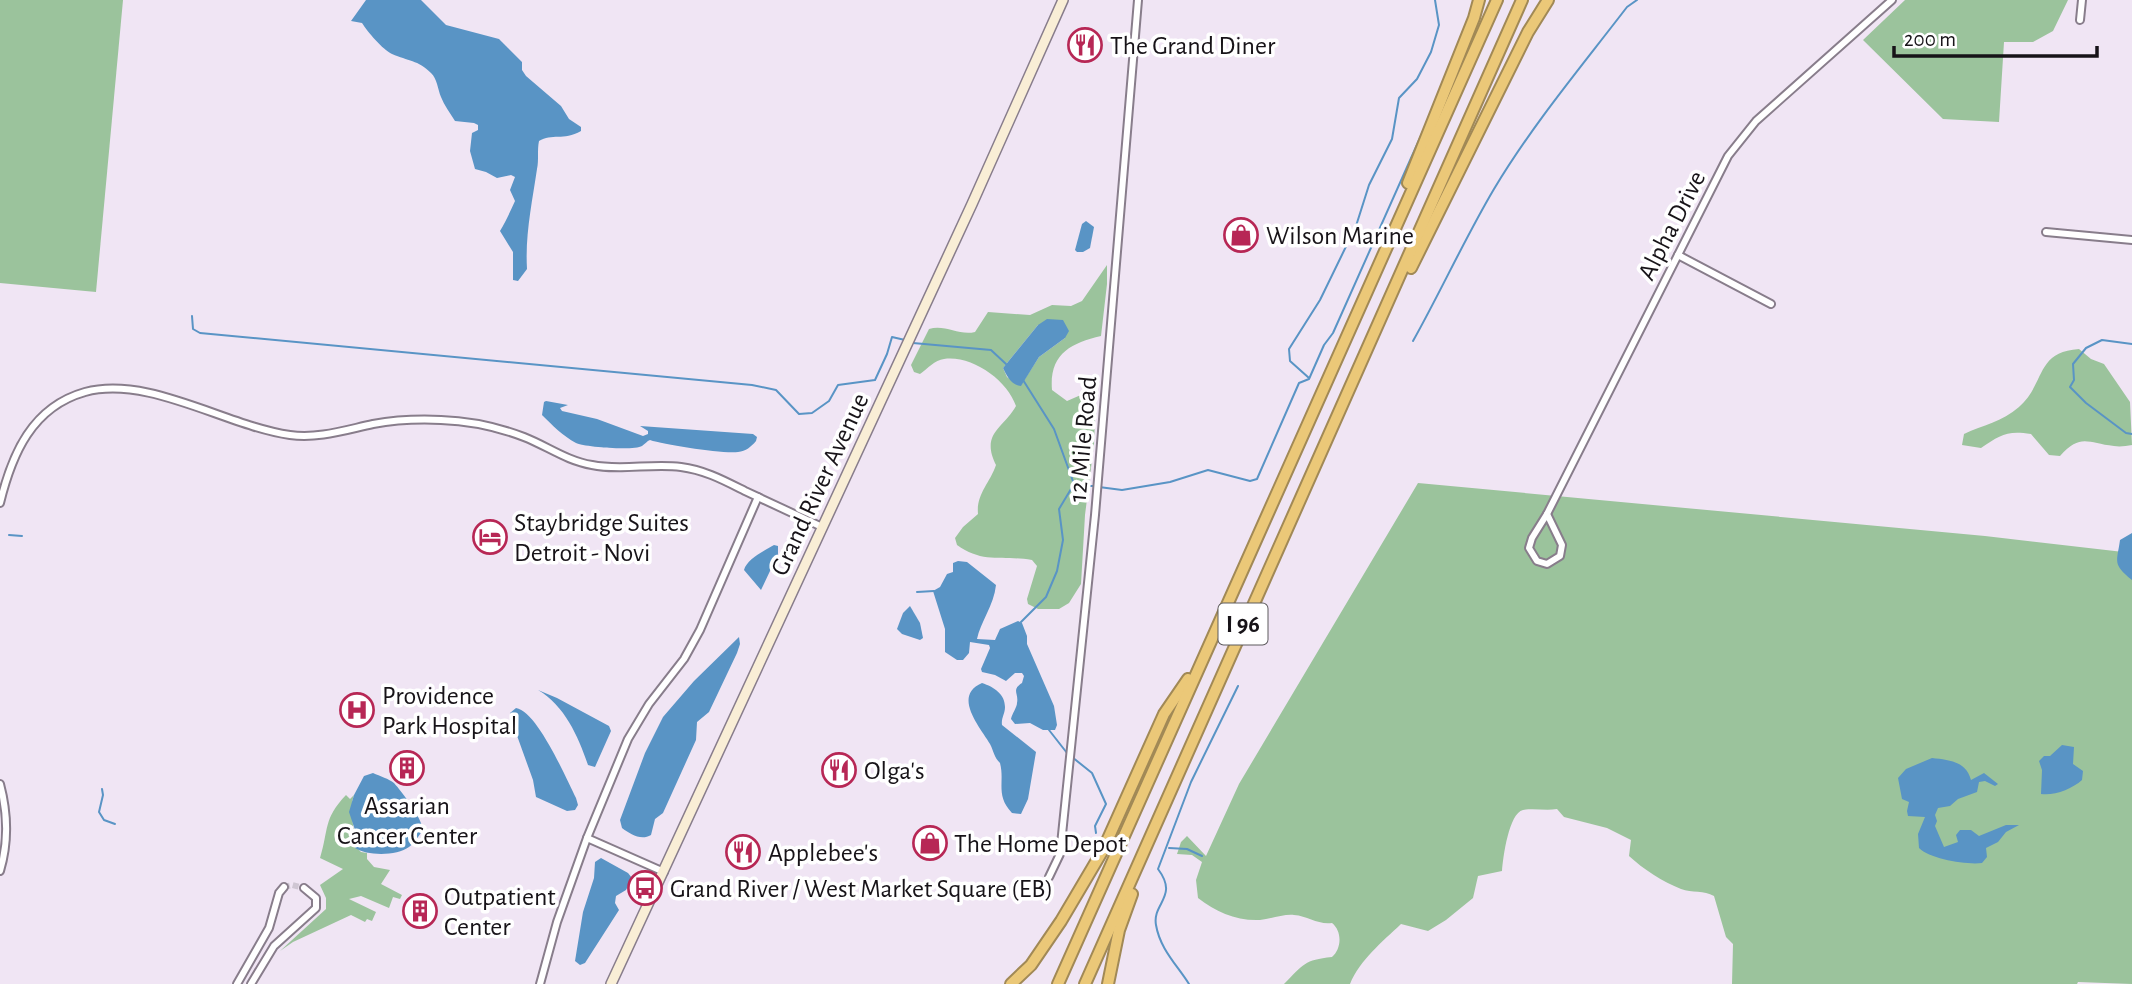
<svg xmlns="http://www.w3.org/2000/svg" width="2132" height="984" viewBox="0 0 2132 984" font-family="'Alegreya Sans',sans-serif">
<rect width="100%" height="100%" fill="#f0e5f4"/>
<!-- green -->
<g fill="#9bc39c" fill-rule="evenodd">
<path d="M0,0H123L96,292L0,283Z"/>
<path d="M1905,0H2068L2053,31L2033,42H2004L1999,122L1943,119L1863,40Z"/>
<path d="M1107,265V284L1101,336C1070,343 1049,355 1052,390L1067,401L1090,391L1096,393L1094,444L1085,515L1081,584L1069,603L1059,609H1038L1028,604L1027,599L1037,566L1032,560C1003,555 983,564 957,545L955,538L963,527L978,514C976,494 990,483 996,465C980,433 1004,428 1016,406C1007,380 972,355 944,359C935,360 927,369 920,374L914,372L911,365L929,329C945,324 959,336 975,332L988,312L1030,315L1052,305L1071,306L1082,301ZM1038,325L1065,338L1039,357L1021,385H1018L1007,377L1003,368Z"/>
<path d="M2079,349L2091,359L2104,364L2130,402L2132,445C2126,446 2120,447 2114,446C2087,443 2081,433 2060,456L2049,455L2031,434C2007,430 2000,435 1981,448L1962,445L1964,434C1983,425 2002,422 2019,407C2046,383 2035,352 2079,349Z"/>
<path d="M1418,483L1985,536L2132,553V984L2078,982L2077,984H1732L1733,944L1726,937L1714,896C1704,890 1692,893 1681,889C1663,882 1643,869 1629,856L1631,840L1607,828L1564,817L1557,809C1546,811 1534,808 1523,810C1509,813 1503,857 1502,871L1478,876L1473,898L1446,920L1428,931L1401,924C1382,942 1360,960 1350,984H1284C1304,964 1304,960 1332,957C1342,948 1342,931 1332,923C1318,925 1308,916 1294,915C1283,914 1271,919 1260,920C1236,921 1216,912 1198,898L1196,880L1202,862L1192,855L1177,854L1181,842L1187,836L1206,856L1239,784Z"/>
<path d="M346,795L350,799L354,795C348,811 356,829 354,845L361,852L367,853V859L374,867L390,870L381,884L402,895L400,899L393,897L389,908L361,896L349,899L376,912L372,921L367,919L365,922L351,915L293,942L280,951L326,909V898L320,885L343,869L320,858C329,829 323,819 346,795Z"/>
</g>
<!-- water -->
<g fill="#5994c5">
<path d="M366,0H421L446,25L499,39L522,62V70L526,76L561,106L569,119L581,127V131C563,141 552,133 539,141C537,150 539,160 537,169C532,203 525,235 527,269L518,281L513,280V252L500,231C506,221 510,212 515,201L510,190L515,177L511,175L497,178L486,172L475,169L470,151L472,133L478,130V125L474,123L455,121C450,113 444,105 441,97C438,90 437,78 431,73C418,60 408,61 392,54C383,50 367,31 362,23L351,21Z"/>
<path d="M1086,221L1094,227L1090,248L1083,252H1077L1075,250L1082,224Z"/>
<path d="M1047,319L1063,320L1069,331L1065,338L1039,357L1021,386C1011,385 1007,376 1003,368L1038,325Z"/>
<path d="M546,401L568,405L560,408L562,411L597,419L643,436L648,434V431L640,426L753,434L757,437L756,441C751,447 746,451 738,452C723,454 665,445 650,440C647,441 645,444 642,446C634,451 584,447 576,443C563,436 552,425 542,415L544,402Z"/>
<path d="M2132,533V580C2112,564 2117,562 2120,540Z"/>
<path d="M774,545L778,546V554L761,590L744,570C747,559 764,551 774,545Z"/>
<path d="M958,561L967,562L996,585C994,605 980,623 977,639L995,640L1000,629L1018,621L1022,623L1027,636V644L1054,706L1057,725L1055,730H1043L1030,723L1015,724L1011,719C1012,714 1017,707 1017,703C1019,693 1011,690 1022,683L1024,676L1022,673H1015L1006,681L995,675L982,672L981,669L990,648L989,645L970,642L969,653L963,660H957L945,652V629L933,591L940,587L947,574L953,572V563Z"/>
<path d="M910,606L920,623L923,638L920,640L902,634L897,629L903,613Z"/>
<path d="M739,637L740,644L737,653L709,712L697,722L696,740L663,813L655,819L651,835C641,841 630,834 622,828L620,820L645,753L663,717L694,681Z"/>
<path d="M982,683C994,687 1005,694 1005,707C1005,714 1001,718 1002,725L1036,752L1028,799L1021,814L1012,813C995,795 1005,782 1000,763C994,757 994,752 990,744C980,727 952,696 982,683Z"/>
<path d="M538,690L557,698L609,726L611,731L595,767L588,765C578,736 565,706 538,690Z"/>
<path d="M516,708C537,711 566,778 576,798L578,805L575,810L567,811L536,797L533,780L511,719L510,713Z"/>
<path d="M2062,745L2074,747L2073,764L2083,771L2082,780C2072,789 2054,796 2041,794L2042,770L2039,761L2044,756H2050Z"/>
<path d="M1932,758C1949,760 1966,761 1971,780L1984,773L1998,784L1995,786L1985,781L1979,782L1977,792L1958,799L1950,806L1938,808L1935,815L1937,821L1935,826L1944,847L1958,842L1956,835L1960,830H1971L1979,836L2006,825H2019L2006,832L1998,842L1986,848L1987,857L1982,863C1966,865 1930,859 1919,848L1918,834L1925,817L1908,816L1907,811L1909,802L1902,799L1898,778L1906,769Z"/>
<path d="M373,773C380,776 389,779 394,783C402,792 422,818 423,830C419,835 415,843 409,847C397,856 367,856 355,848V830L349,812L354,795L364,776Z"/>
<path d="M601,858L628,873L632,878L626,890L616,896L615,903L619,910L585,963L580,965L575,961L583,912L594,878L595,862Z"/>
</g>
<g fill="none" stroke-linecap="round" stroke-linejoin="round">
<!-- stream -->
<g stroke="#5994c5" stroke-width="2">
<path d="M192,316L193,329L200,333L752,385L776,390L799,414L812,413L829,401L838,385L875,380L887,354L892,337L905,340"/>
<path d="M1413,341C1441,291 1465,238 1494,189C1533,124 1581,67 1627,7L1637,0"/>
<path d="M913,343L991,350L1006,364"/>
<path d="M2132,344L2102,340L2086,348L2073,364L2074,380L2070,387L2086,403L2126,433L2132,434"/>
<path d="M1309,378L1290,361L1289,349L1320,300L1356,226L1369,185L1392,139L1399,98L1417,79L1431,52L1439,25L1435,0"/>
<path d="M1075,486H1094"/>
<path d="M1099,487L1122,490L1170,482L1208,470L1250,481L1257,479L1299,383L1309,379L1324,345L1333,333L1428,120"/>
<path d="M9,535L22,536"/>
<path d="M917,592L934,591"/>
<path d="M1021,622L1046,597L1057,571L1063,540L1059,509L1074,484L1054,429L1023,380"/>
<path d="M1049,730L1067,753"/>
<path d="M1072,757L1092,773L1106,804L1095,826L1096,833"/>
<path d="M102,789L103,795L99,812L104,820L115,824"/>
<path d="M1169,848L1187,849L1202,856"/>
<path d="M1189,984C1177,965 1160,949 1156,925C1152,903 1179,897 1158,869L1191,782L1238,686"/>
</g>
<!-- minor-tunnel -->
<path stroke="#cfc6d3" stroke-width="6" stroke-dasharray="6 3" stroke-linecap="butt" d="M284,887L292,885L304,888"/>
<!-- minor casing -->
<g stroke="#887d8b" stroke-width="10">
<g id="minor">
<path d="M2080,20L2082,0"/>
<path d="M2046,232L2132,240"/>
<path d="M1678,255L1771,304"/>
<path d="M0,503C12,454 32,407 85,392C149,375 226,426 290,435C318,439 345,430 373,424C395,420 419,419 441,420C469,421 498,427 524,437C547,446 567,461 592,465C621,471 652,463 681,467C705,470 725,481 745,491C771,503 796,515 822,527"/>
<path d="M1547,514L1728,156L1756,121L1892,0"/>
<path d="M1547,514L1562,545L1560,556L1547,564L1537,561L1529,548L1532,538Z"/>
<path d="M0,784C8,814 9,841 0,871"/>
<path d="M587,838L664,872"/>
<path d="M1049,877L1060,854L1095,515L1138,0"/>
<path d="M237,984L269,928L279,893L284,887"/>
<path d="M251,984L274,946L316,908V898L304,888"/>
<path d="M540,984L557,922L587,838L628,739L649,704L684,659L700,630L758,497"/>
</g>
</g>
<!-- secondary casing -->
<g stroke="#887d8b" stroke-width="12">
<path id="secondary" d="M611,984L972,204L1063,0"/>
</g>
<!-- motorway casing -->
<g stroke="#a18956" stroke-width="14">
<g id="motorway">
<path d="M1408,183L1474,18L1479,0"/>
<path d="M1411,268L1528,32L1548,0"/>
<path d="M1011,984L1031,965L1061,921L1103,850L1164,714L1188,679"/>
<path d="M1058,984L1497,0"/>
<path d="M1085,984L1522,0"/>
<path d="M1108,984L1119,930L1132,894"/>
</g>
</g>
<!-- minor -->
<use href="#minor" stroke="#fff" stroke-width="6"/>
<!-- secondary -->
<use href="#secondary" stroke="#f9eed6" stroke-width="9"/>
<!-- motorway -->
<use href="#motorway" stroke="#ebc878" stroke-width="10"/>
</g>
<!-- icons -->
<defs>
<g id="restaurant-ring" transform="scale(1.75)"><circle r="9.5" fill="#fff" stroke="#b72755" stroke-width="1.5"/><path d="M-5-6h1v4h1v-4h1v4h1v-4h1v5L-1.5 .5V6h-2V.5L-5-1ZM5-6V6H3V1.5H1.5Q1.5-4 5-6Z" fill="#b72755"/></g>
<g id="shop-ring" transform="scale(1.75)"><circle r="9.5" fill="#fff" stroke="#b72755" stroke-width="1.5"/><path d="M-5-2.5h2.3a2.7 3.5 0 0 1 5.4 0H5L5.5 6h-11ZM-1.5-2.5h3a1.5 2.3 0 0 0-3 0Z" fill="#b72755"/></g>
<g id="hotel-ring" transform="scale(1.75)"><circle r="9.5" fill="#fff" stroke="#b72755" stroke-width="1.5"/><path d="M-6-4.5h1.5V1H6V5H4.5V3h-9V5H-6ZM-4 0a1.8 1.8 0 1 1 3.6 0ZM.5 0V-2.5h3Q6-2.5 6 0Z" fill="#b72755"/></g>
<g id="hospital-ring" transform="scale(1.75)"><circle r="9.5" fill="#fff" stroke="#b72755" stroke-width="1.5"/><path d="M-5-5h3v3.5h4V-5h3V5h-3V1.5h-4V5h-3Z" fill="#b72755"/></g>
<g id="building-ring" transform="scale(1.75)"><circle r="9.5" fill="#fff" stroke="#b72755" stroke-width="1.5"/><path d="M-4-6H4V6H1V3H-1V6H-4ZM-2.5-4.3h1.7v1.8h-1.7ZM.8-4.3h1.7v1.8H.8ZM-2.5-1h1.7V.8h-1.7ZM.8-1h1.7V.8H.8Z" fill="#b72755"/></g>
<g id="bus-ring" transform="scale(1.75)"><circle r="9.5" fill="#fff" stroke="#b72755" stroke-width="1.5"/><path d="M-5-6H5V4H4V6H2V4H-2V6H-4V4H-5ZM-3.5-4V0h7V-4ZM-3.5 1.2v1.5H-2V1.2ZM2 1.2v1.5H3.5V1.2Z" fill="#b72755"/></g>
</defs>
<g fill-rule="evenodd">
<use href="#restaurant-ring" x="1085" y="45"/>
<use href="#shop-ring" x="1241" y="235"/>
<use href="#hotel-ring" x="490" y="537"/>
<use href="#hospital-ring" x="357" y="710"/>
<use href="#building-ring" x="407" y="768"/>
<use href="#restaurant-ring" x="839" y="770"/>
<use href="#shop-ring" x="930" y="843"/>
<use href="#restaurant-ring" x="743" y="852"/>
<use href="#bus-ring" x="645" y="888"/>
<use href="#building-ring" x="420" y="911"/>
</g>
<g text-anchor="middle" stroke-width="7" stroke-linejoin="round" paint-order="stroke">
<!-- shield labels -->
<rect fill="#fff" stroke="#5d5a5d" stroke-width="2" x="1218.5" y="603.5" width="49" height="41" rx="5"/>
<g font-size="24" font-weight="bold" fill="#171318">
<text x="1243" y="632">I 96</text>
</g>
<!-- poi labels -->
<g font-size="26" fill="#171318" stroke="#fff" text-anchor="start">
<text x="1110" y="54">The Grand Diner</text>
<text x="1266" y="244">Wilson Marine</text>
<text x="514" y="531">Staybridge Suites<tspan x="514" dy="30">Detroit - Novi</tspan></text>
<text x="382" y="704">Providence<tspan x="382" dy="30">Park Hospital</tspan></text>
<text x="864" y="779">Olga's</text>
<text x="407" y="814" text-anchor="middle">Assarian<tspan x="407" dy="30">Cancer Center</tspan></text>
<text x="954" y="852">The Home Depot</text>
<text x="768" y="861">Applebee's</text>
<text x="670" y="897">Grand River / West Market Square (EB)</text>
<text x="444" y="905">Outpatient<tspan x="444" dy="30">Center</tspan></text>
</g>
<!-- street labels -->
<g font-size="26" fill="#171318" stroke="#fff">
<text transform="translate(1671 225) rotate(-63)" y="9">Alpha Drive</text>
<text transform="translate(1082 439) rotate(-85)" y="9">12 Mile Road</text>
<text transform="translate(819 484) rotate(-65)" y="9">Grand River Avenue</text>
</g>
</g>
<!-- scale -->
<path d="M1894 46v10h203v-10" fill="none" stroke="#171318" stroke-width="3.5"/>
<text x="1904" y="46" font-size="21" fill="#171318" stroke="#ffffff" stroke-width="5" paint-order="stroke">200 m</text>
</svg>
